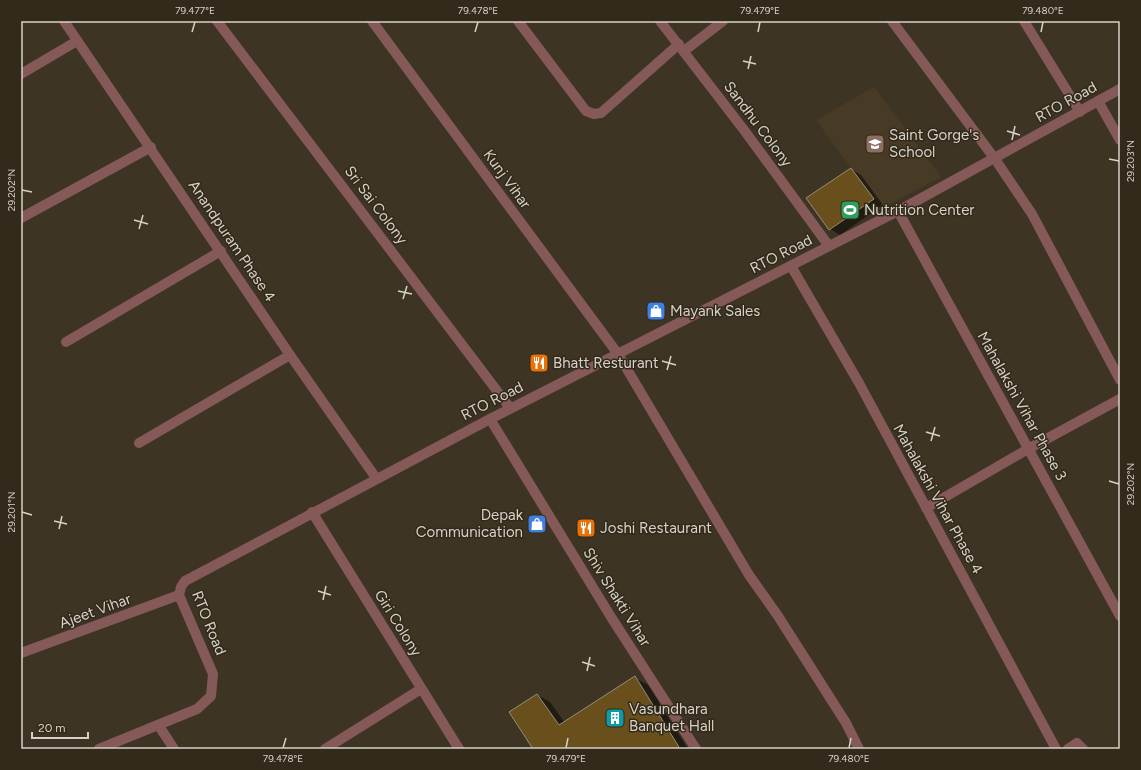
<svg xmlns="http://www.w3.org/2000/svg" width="1141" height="770" viewBox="0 0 1141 770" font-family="Figtree,sans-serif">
<rect width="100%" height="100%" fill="#3d3424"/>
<!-- built -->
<path fill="#473b25" d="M874,87L941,177L881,209L816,120Z"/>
<!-- shadow -->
<g fill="#0007">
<path d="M851,169L861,175L883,205L840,235L830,229L807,198Z"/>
<path d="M635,678L648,685L688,749H535L537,695L550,702L565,723Z"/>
</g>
<!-- building -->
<g fill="#684f1b" stroke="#978d7b">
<path d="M851,168L874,199L829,230L806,198Z"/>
<path d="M635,676L679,747L675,749H533L509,712L537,694L559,725Z"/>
</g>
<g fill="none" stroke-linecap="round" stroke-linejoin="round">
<!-- minor -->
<g stroke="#845958" stroke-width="10">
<path d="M64,21L290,355L376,478"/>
<path d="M217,21L510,408"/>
<path d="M372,21L618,354L749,575L778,616L846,723L859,749"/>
<path d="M518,21L586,111L594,114L601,113L679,44"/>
<path d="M660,21L744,130L829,246"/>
<path d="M892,21L995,159L1032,214L1120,380"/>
<path d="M1024,21L1080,112"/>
<path d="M684,51L723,21"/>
<path d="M21,74L77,41"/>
<path d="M1098,101L1120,140"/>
<path d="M898,211L1120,616"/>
<path d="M21,218L151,147"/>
<path d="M791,266L859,383L1056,749"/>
<path d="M66,342L221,251"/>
<path d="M139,443L290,355"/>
<path d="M926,508L1028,449L1120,399"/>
<path d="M312,512L459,749"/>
<path d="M21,653L179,595"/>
<path d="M159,726L174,749"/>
<path d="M325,749L421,689"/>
<path d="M1068,749L1077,743L1083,749"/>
</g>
<!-- tertiary -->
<g stroke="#845958" stroke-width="10">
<path d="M490,419L611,617L696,749"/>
<path d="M99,749L197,709L211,696L213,674L179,595L181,587L185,581L490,419L898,211L1120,89"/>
</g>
</g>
<!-- ticks -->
<path fill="none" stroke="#d7d1c8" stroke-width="1.5" d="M192,32L195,22M475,32L478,22M758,32L760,22M1041,32L1043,22M743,61L756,64M748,69L751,56M1007,131L1020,135M1012,140L1015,126M1109,159L1119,161M22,190L32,192M134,220L148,224M139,229L143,215M398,291L412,294M403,299L407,286M662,361L676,365M667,370L671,356M926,432L940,436M931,441L935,427M1109,481L1119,484M22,512L32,515M54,521L67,524M59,529L62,516M318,591L331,595M323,600L326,586M582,662L595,666M587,671L590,657M283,748L286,738M566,748L568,738M849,748L851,738"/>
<!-- icons -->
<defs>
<g id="school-square" transform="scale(1)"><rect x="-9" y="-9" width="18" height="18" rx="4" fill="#8d6e63" stroke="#322a1a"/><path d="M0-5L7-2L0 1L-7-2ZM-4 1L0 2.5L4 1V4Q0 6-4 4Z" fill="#fff"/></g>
<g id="stadium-square" transform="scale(1)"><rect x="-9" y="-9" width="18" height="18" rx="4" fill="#2e9e5b" stroke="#322a1a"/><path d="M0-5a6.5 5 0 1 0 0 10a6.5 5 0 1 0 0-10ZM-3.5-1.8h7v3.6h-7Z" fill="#fff"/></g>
<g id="shop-square" transform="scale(1)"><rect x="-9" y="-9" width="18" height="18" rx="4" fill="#3f7fe0" stroke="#322a1a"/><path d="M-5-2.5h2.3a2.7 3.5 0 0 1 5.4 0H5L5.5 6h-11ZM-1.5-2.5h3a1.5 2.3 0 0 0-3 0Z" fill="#fff"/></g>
<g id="restaurant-square" transform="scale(1)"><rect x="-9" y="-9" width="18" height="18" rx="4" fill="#e8710a" stroke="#322a1a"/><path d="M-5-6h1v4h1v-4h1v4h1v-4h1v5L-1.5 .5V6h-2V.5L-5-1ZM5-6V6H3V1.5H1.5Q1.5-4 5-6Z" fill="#fff"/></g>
<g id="building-square" transform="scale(1)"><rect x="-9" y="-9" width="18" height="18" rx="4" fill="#0f9aa8" stroke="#322a1a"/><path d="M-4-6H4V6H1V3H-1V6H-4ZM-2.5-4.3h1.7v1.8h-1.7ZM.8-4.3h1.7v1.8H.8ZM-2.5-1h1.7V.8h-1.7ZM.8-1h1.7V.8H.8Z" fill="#fff"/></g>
</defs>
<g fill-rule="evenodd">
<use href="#school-square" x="875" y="144"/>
<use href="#stadium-square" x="850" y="210"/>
<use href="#shop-square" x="656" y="311"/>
<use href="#restaurant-square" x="539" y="363"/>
<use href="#shop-square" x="537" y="524"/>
<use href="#restaurant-square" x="586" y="528"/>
<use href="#building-square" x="615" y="718"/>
</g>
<g text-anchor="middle" stroke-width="3" stroke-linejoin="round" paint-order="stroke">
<!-- street labels -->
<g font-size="15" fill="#d7d1c8" stroke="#322a1a">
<text transform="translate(1066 102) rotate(-29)" y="5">RTO Road</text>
<text transform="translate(758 124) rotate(53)" y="5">Sandhu Colony</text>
<text transform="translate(507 179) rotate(54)" y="5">Kunj Vihar</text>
<text transform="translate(376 205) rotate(53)" y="5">Sri Sai Colony</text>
<text transform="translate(232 241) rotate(56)" y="5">Anandpuram Phase 4</text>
<text transform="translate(781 254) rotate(-27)" y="5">RTO Road</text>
<text transform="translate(492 401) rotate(-27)" y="5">RTO Road</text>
<text transform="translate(1022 406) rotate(61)" y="5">Mahalakshi Vihar Phase 3</text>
<text transform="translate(938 499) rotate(61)" y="5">Mahalakshi Vihar Phase 4</text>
<text transform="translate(617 597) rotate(58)" y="5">Shiv Shakti Vihar</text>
<text transform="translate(95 611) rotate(-20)" y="5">Ajeet Vihar</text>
<text transform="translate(209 623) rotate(68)" y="5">RTO Road</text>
<text transform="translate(398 623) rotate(58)" y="5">Giri Colony</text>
</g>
<!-- poi labels -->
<g font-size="15" fill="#d7d1c8" stroke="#322a1a" text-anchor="start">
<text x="889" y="140">Saint Gorge's<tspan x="889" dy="17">School</tspan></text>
<text x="864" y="215">Nutrition Center</text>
<text x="670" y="316">Mayank Sales</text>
<text x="553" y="368">Bhatt Resturant</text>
<text x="523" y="520" text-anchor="end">Depak<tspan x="523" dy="17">Communication</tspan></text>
<text x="600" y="533">Joshi Restaurant</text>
<text x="629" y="714">Vasundhara<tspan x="629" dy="17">Banquet Hall</tspan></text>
</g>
</g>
<!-- border -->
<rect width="1141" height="770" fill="none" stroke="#322a1a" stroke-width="44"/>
<!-- scale -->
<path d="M32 732v6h56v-6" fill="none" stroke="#d7d1c8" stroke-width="2"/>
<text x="38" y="732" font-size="12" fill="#d7d1c8" stroke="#322a1a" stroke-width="3" paint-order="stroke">20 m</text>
<rect x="22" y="22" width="1097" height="726" fill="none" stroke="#d7d1c8" stroke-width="1.5"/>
<g font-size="10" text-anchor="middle" fill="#d7d1c8">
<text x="195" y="14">79.477°E</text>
<text x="478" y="14">79.478°E</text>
<text x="760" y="14">79.479°E</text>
<text x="1043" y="14">79.480°E</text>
<text transform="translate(1130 161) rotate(-90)" y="4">29.203°N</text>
<text transform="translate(11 190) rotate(-90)" y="4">29.202°N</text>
<text transform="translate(1130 484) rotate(-90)" y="4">29.202°N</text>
<text transform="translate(11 512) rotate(-90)" y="4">29.201°N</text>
<text x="283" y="762">79.478°E</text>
<text x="566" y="762">79.479°E</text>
<text x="849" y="762">79.480°E</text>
</g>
</svg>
